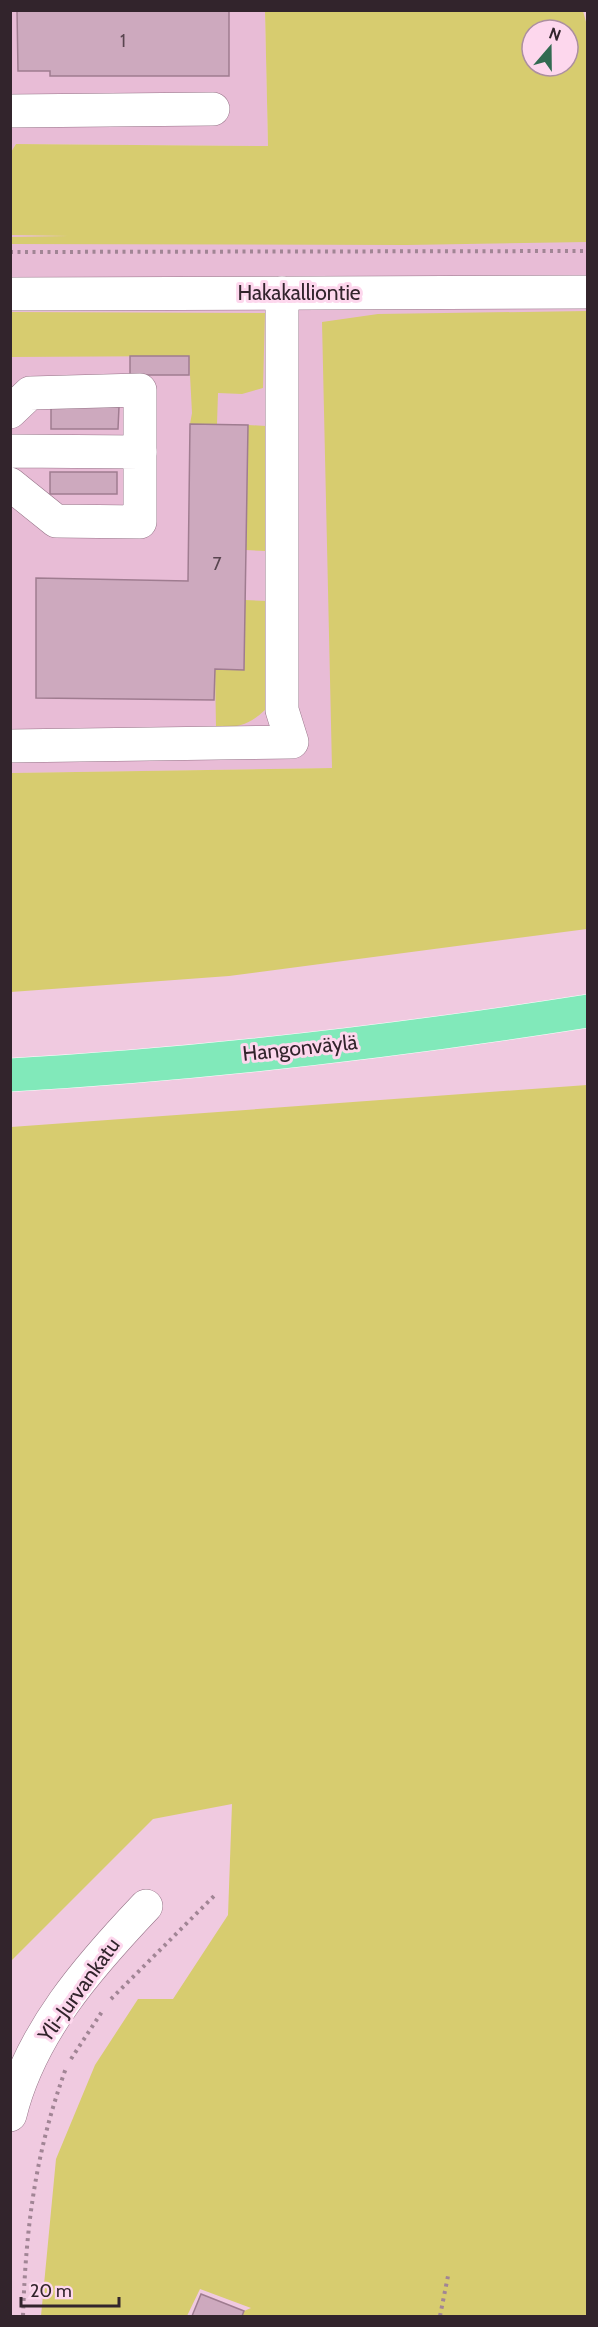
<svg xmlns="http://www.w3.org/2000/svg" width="598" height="2327" viewBox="0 0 598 2327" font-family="Cabin,sans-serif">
<rect width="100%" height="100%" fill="#f0cae0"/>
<!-- built -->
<g fill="#e8bcd6">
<path d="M11,11H265L268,146L16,144L11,152Z"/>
<path d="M587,234V328L332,768L11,773L10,235L153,237Z"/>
</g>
<!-- green -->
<g fill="#d7cc6f" fill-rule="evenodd">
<path d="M265,11H583L588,29L587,242L406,245L11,244V237L68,236L11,235V152L16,144L268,146ZM532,30H568V66H532Z"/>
<path d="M587,311V929L229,976L11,992V773L332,768L322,322L378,314Z"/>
<path d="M10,312L265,313L263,388L242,394L218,393L217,424H190L192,413L189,356L11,357Z"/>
<path d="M248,425L266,426L265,551L246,550Z"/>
<path d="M245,600L267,601L265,710C249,725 238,728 216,727L215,669L244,670Z"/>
<path d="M587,1085V2316H242L244,2311L251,2308L200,2289L187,2316H41L56,2159L95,2065L138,1999H173L228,1915L232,1804L153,1819L11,1961V1127Z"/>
</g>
<!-- building -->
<g fill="#cda9be" stroke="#9f7c90" stroke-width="1.5">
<path d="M17,10H229V76H50V71H18Z"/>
<rect x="130" y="356" width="59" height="19"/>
<path d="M51,407H119L118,429H51Z"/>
<path d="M190,424L248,425L244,670L215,669L214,700L36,698V578L188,581Z"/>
<rect x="50" y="472" width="67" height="22"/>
<path d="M201,2294L244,2311L242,2316H192Z"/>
</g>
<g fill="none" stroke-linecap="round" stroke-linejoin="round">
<!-- minor casing -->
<g stroke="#957387" stroke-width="34">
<g id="minor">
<path d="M10,111L213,109"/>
<path d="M10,294L588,292"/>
<path d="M10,412L30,393L140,390V452"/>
<path d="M10,451L140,452V522L56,521L10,484"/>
<path d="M10,746L292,742L282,710V293"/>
<path d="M10,2115C30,2033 89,1966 146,1906"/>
</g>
</g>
<!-- highway casing -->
<g stroke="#fff" stroke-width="34">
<path id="highway" d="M10,1075C203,1064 397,1041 588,1011"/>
</g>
<!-- path -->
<g stroke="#a18595" stroke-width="4" stroke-dasharray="3 4.5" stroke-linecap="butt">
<path d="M10,252L588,251"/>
<path d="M111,1999L216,1894"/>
<path d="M71,2059L103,2010"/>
<path d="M23,2316C26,2226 35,2154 66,2068"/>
<path d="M440,2316L448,2276"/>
</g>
<!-- minor -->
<use href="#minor" stroke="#fff" stroke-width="33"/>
<!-- highway -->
<use href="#highway" stroke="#81e9ba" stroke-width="33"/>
</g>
<g text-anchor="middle" stroke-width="6" stroke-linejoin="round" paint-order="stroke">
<!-- number labels -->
<g font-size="18" fill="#594550">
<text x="123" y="47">1</text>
<text x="217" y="570">7</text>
</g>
<!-- street labels -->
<g font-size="21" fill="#32242c" stroke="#fdd7ed">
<text x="299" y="300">Hakakalliontie</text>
<text transform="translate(300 1048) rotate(-6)" y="7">Hangonväylä</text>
<text transform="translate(79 1990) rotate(-54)" y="7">Yli-Jurvankatu</text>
</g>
</g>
<!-- border -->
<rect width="598" height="2327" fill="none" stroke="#32242c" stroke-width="24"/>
<!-- north arrow -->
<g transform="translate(550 48) rotate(20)"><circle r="28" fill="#fdd7ed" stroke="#ac8fa0" stroke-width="1.5"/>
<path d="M0-4.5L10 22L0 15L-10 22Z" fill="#326a51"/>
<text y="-9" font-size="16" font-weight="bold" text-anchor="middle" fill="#32242c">N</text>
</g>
<!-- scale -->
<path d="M21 2297v9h98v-9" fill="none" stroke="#32242c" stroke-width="3"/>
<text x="30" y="2297" font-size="18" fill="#32242c" stroke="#fdd7ed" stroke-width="4.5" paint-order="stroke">20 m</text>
</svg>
